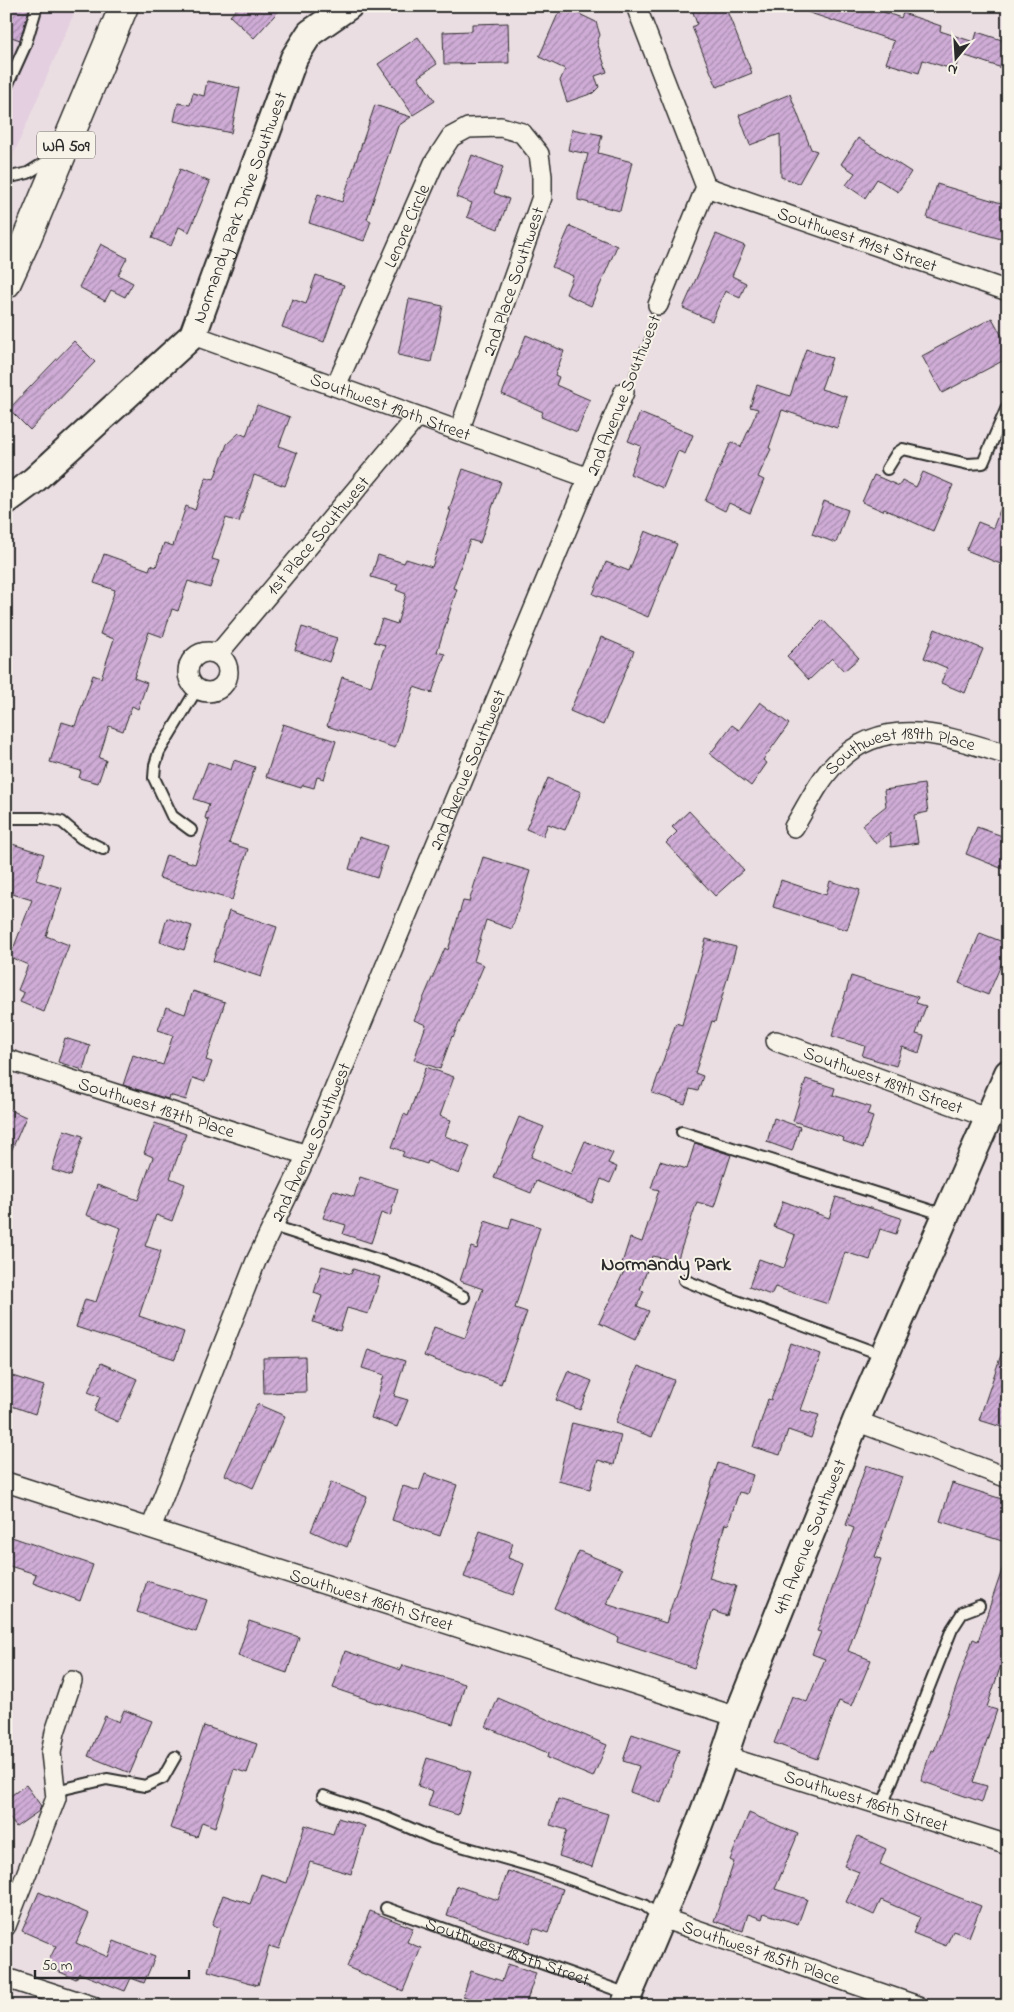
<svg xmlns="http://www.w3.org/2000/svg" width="1014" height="2012" viewBox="0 0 1014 2012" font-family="'Indie Flower',sans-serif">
<defs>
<pattern id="building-hatch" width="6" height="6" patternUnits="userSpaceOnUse" patternTransform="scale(1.25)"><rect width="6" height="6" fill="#cfacd6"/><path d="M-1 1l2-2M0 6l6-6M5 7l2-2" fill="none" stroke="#a88cae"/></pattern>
</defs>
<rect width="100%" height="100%" fill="#ebdee3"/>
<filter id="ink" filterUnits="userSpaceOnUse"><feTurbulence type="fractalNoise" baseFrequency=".02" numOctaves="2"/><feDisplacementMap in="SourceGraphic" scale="10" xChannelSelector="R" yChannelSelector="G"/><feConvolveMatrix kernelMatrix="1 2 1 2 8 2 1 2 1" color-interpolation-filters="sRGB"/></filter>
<g filter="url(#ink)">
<!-- built -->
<path fill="#e3cfdf" d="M6,6H77L6,172Z"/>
<!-- building -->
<g fill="url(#building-hatch)" stroke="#2b2b2b">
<path d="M6,6H30L20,40L6,35Z"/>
<path d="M239,6H283L254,38L230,16Z"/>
<path d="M691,6H725L752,73L717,87L692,27L697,24Z"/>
<path d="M798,6H867L901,18L903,13L941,26L940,31L974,42L977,32L1008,42V70L960,54L955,70L923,60L919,73L886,63L894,41L798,9Z"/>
<path d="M571,10L596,22L600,35L597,42L607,72L595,76L599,87L593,93L567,102L560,81L565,69L539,57L558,14Z"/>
<path d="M508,23L509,63L444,64L443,32L472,31V24Z"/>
<path d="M418,37L437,64L418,77L435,101L413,115L378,64Z"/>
<path d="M207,81L240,88L231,133L174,121L178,103L190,105L193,93L204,96Z"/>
<path d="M790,94L811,149L817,151L799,183L781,177L780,134L750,145L739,115Z"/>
<path d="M375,105L411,117L398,126L367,219L371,221L364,241L309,223L318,194L342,202Z"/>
<path d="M572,129L602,135L598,153L632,162L620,211L578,200V193L588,154L568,150Z"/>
<path d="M858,138L911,172L898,192L877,179L865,198L846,185L855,173L841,164Z"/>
<path d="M472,155L503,167L494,193L509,199L498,229L467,217L472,203L456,197Z"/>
<path d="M180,169L210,182L189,232L179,227L171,246L152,238Z"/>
<path d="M937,184L1008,205V241L927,218Z"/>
<path d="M570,226L617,246L591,306L566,294L573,276L552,267Z"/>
<path d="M716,234L745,246L732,276L746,283L740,298L725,291L712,321L683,308Z"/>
<path d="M101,244L127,258L118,275L133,283L125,297L111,290L105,301L79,287Z"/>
<path d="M316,275L344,285L324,342L282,327L292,299L306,304Z"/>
<path d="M409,299L443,306L431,362L398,355Z"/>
<path d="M992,318L1008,347V358L942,393L922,356Z"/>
<path d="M526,335L564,351L555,375L559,377L556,385L590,400L577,432L541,417L543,412L502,394Z"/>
<path d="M74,341L95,362L30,430L9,409Z"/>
<path d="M806,349L832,358L821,389L847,397L837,428L782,410L769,448L771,449L758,477L764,480L750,513L729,503L725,511L705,501L731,442L741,447L758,409L750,407L757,385L790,396Z"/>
<path d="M257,405L290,417L279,446L297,453L285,486L254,475L239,522L226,518L212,559L219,561L210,588L188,581L178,611L172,609L163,637L149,632L134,678L147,683L138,709L132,706L123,731L109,726L99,758L106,760L98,783L79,778L81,771L50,762L62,722L75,726L93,675L101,678L114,639L100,634L115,590L94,583L104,554L149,570L151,565L156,567L164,543L173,546L186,506L195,510L206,477L214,479L227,444L239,433L246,436Z"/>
<path d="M640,413L693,435L685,454L678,451L663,488L630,474L641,446L628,441Z"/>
<path d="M463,469L501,482L480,543L470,540L453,588L457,589L437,652L445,654L432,693L414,687L395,748L327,726L342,677L371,686L385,645L374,642L382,619L397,624L406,594L396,590L398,585L371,577L378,555L404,563L406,559L432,567L451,510H449Z"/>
<path d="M923,472L953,485L933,531L884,509L883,511L862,502L874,475L899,486L902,480L916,487Z"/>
<path d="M1007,492H1008V567L966,550L978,522L993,528Z"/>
<path d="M824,501L848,510L836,543L812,534Z"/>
<path d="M645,531L677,544L648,617L593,594L606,562L629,571Z"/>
<path d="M823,620L859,658L844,671L832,658L809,680L787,656Z"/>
<path d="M302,627L337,638L329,662L295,650Z"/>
<path d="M935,629L983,649L965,693L941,683L947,668L924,658Z"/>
<path d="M601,637L634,651L603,725L570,711Z"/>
<path d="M760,702L789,724L763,760L767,763L751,786L710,754L732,725L739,730Z"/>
<path d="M283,724L336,741L324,779L317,777L314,788L303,785L301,788L266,777Z"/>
<path d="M234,760L255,767L229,843L248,849L232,900L159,878L166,855L195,864L209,820L205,818L209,804L194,799L208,762L231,770Z"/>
<path d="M548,778L581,792L565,830L548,824L543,836L526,829Z"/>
<path d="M924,784L928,812L914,815L918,843L891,847L890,833L876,844L862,825L886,806L884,790Z"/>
<path d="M689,811L744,870L715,896L666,843L677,832L672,827Z"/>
<path d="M977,827L1008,838V871L966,854Z"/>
<path d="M359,837L387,846L377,878L349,869Z"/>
<path d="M6,842L44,854L36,880L62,888L46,936L69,945L44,1012L20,1002L24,993L18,990L28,965L10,957L32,900L6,892Z"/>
<path d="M483,857L530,871L512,929L486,920L474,961L484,965L453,1037L452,1036L440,1069L414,1060L426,1025L414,1020L445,948L448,950L463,901L469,902Z"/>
<path d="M781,880L826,895L830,881L860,890L847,930L773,907Z"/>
<path d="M229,911L277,927L261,977L213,961Z"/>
<path d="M167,918L192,926L184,950L160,942Z"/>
<path d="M980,933L1008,944V949L988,995L959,983Z"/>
<path d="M706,939L736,947L715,1022L712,1021L695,1073L703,1076L698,1091L690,1089L685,1104L652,1093L676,1023L682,1025Z"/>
<path d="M851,976L918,997L916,1003L926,1006L916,1034L924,1036L919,1053L902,1047L896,1066L862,1056L865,1046L832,1036Z"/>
<path d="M193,991L225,1002L206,1060L212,1062L205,1082L193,1078L186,1100L169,1095L168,1099L123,1085L133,1055L163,1065L173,1035L158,1030L166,1007L185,1014Z"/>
<path d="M65,1038L90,1046L83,1070L58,1062Z"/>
<path d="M426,1067L454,1077L440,1116L451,1120L445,1136L470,1146L459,1174L428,1161L427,1164L402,1156L404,1152L392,1147L404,1114L408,1116Z"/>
<path d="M806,1079L835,1088L833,1095L870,1107L867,1115L873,1117L863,1148L843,1141L844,1138L793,1121Z"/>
<path d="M6,1108L26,1117L6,1163Z"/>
<path d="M519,1117L544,1127L531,1157L571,1174L585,1141L613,1153L608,1163L617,1167L610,1183L601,1179L592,1203L536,1181L531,1193L494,1178Z"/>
<path d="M774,1118L800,1127L792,1151L767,1142Z"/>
<path d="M155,1123L186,1134L170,1178L185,1184L172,1221L156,1215L145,1246L161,1251L139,1316L184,1332L175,1359L76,1327L85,1299L96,1302L121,1228L86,1215L97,1185L138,1200L153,1157L144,1153Z"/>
<path d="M64,1130L83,1136L71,1176L52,1170Z"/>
<path d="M695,1143L731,1155L714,1207L697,1202L677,1261L652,1256L640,1290L644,1291L637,1306L649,1311L635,1340L599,1323L627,1265L622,1263L630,1238L642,1242L659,1190L651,1188L660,1161L687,1169Z"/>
<path d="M360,1177L398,1189L390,1216L381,1213L371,1243L343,1234L346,1225L323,1218L333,1190L354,1197Z"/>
<path d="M836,1197L901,1218L896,1234L880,1229L870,1260L845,1252L828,1304L775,1287L771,1295L749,1287L759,1259L784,1268L795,1235L774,1227L783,1201L829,1218Z"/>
<path d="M512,1218L540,1227L515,1308L527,1312L501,1384L424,1356L434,1327L465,1338L483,1289L460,1281L471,1247L477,1249L485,1221L509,1229Z"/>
<path d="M322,1266L351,1274L353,1269L380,1277L368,1314L347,1308L340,1331L313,1322L322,1296L314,1293Z"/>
<path d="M791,1343L821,1354L801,1410L819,1415L811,1438L788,1430L780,1455L753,1447L768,1399L771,1400Z"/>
<path d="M1005,1343L1008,1344V1429L979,1420Z"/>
<path d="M368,1349L405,1361L394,1396L408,1400L397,1427L371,1418L384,1375L362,1368Z"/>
<path d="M305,1357L306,1392L264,1393L263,1358Z"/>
<path d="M101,1363L137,1379L118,1422L94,1411L100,1397L88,1392Z"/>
<path d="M638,1366L674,1380L652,1437L615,1423Z"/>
<path d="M568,1371L592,1381L580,1410L556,1400Z"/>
<path d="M6,1374L44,1386L35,1414L6,1404Z"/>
<path d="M257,1404L285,1416L253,1488L225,1475Z"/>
<path d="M572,1423L621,1435L614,1465L598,1460L590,1489L558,1481Z"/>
<path d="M718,1463L753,1475L747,1494L739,1492L728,1525L725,1524L709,1578L736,1586L727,1616L713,1611L694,1668L617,1642L618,1637L554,1608L579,1551L622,1569L606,1604L666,1623Z"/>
<path d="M866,1465L902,1477L875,1557L881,1559L848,1651L871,1660L852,1706L839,1701L817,1759L774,1743L792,1696L807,1702L825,1659L812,1654L821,1632L817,1631L854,1528L846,1525Z"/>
<path d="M425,1474L457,1485L440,1536L392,1520L403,1486L419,1491Z"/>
<path d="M331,1482L367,1497L347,1547L311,1531Z"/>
<path d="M952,1483L1008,1501V1543L940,1521Z"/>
<path d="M480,1531L513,1543L508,1558L524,1564L513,1595L464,1577Z"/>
<path d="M6,1535L93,1565L80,1601L33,1583L36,1574L6,1565Z"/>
<path d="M1005,1561L1008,1562V1644L987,1707L997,1710L973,1782L987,1786L982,1802L921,1781L931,1750L934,1751L948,1711L973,1639L978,1641Z"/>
<path d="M147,1581L207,1600L196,1632L137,1612Z"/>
<path d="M249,1621L299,1637L287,1673L238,1656Z"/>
<path d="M345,1651L401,1670L403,1665L465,1684L453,1724L381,1703L380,1704L333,1688Z"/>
<path d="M498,1698L607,1745L593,1777L547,1758L548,1753L486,1727Z"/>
<path d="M124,1710L152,1721L130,1773L88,1756L105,1716L119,1722Z"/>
<path d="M204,1726L257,1744L247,1773L234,1769L215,1827L202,1822L197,1837L170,1828Z"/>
<path d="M632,1734L679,1750L661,1803L630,1792L639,1766L623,1761Z"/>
<path d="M427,1758L471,1772L458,1815L428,1806L433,1791L418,1786Z"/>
<path d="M26,1785L41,1806L39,1811L16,1827L6,1813V1799Z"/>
<path d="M558,1799L608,1814L592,1867L559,1856L567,1830L550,1825Z"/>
<path d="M749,1813L798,1834L775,1889L807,1899L798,1924L764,1913L762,1919L748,1914L743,1931L714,1921L734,1862L730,1860Z"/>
<path d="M338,1818L365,1826L351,1874L310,1862L279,1949L269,1946L258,1985L208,1971L220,1928L212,1925L223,1895L250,1904L261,1874L287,1883L305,1825L333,1834Z"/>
<path d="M858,1836L886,1849L880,1864L922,1883L981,1906L969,1937L953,1931L946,1946L913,1933L920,1917L881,1900L874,1915L846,1902L859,1872L844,1866Z"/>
<path d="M508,1871L563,1889L548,1933L534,1928L529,1943L447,1916L457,1886L498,1900Z"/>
<path d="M39,1892L89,1914L76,1943L108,1957L114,1941L155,1957L144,1983L131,1978L125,1991L79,1973L76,1979L46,1966L56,1946L22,1931Z"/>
<path d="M370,1911L413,1928L407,1942L421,1948L403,1991L347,1967Z"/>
<path d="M508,1964L536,1973L525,2006H494L463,1996L471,1971L502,1981Z"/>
</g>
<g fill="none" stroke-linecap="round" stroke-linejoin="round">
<!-- lane casing -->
<g stroke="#2b2b2b" stroke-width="14">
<g id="lane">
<path d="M6,88L25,46L37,6"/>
<path d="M6,178L28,173L54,157"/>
<path d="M887,469L897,453L903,449L968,464L983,463L1008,405"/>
<path d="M6,818H43L62,822L81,838L103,849"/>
<path d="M191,830L172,816L154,778L155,765L159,752L197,689"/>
<path d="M682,1132L945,1215"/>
<path d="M273,1226L418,1273L464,1297"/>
<path d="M684,1280L726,1297L883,1355"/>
<path d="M55,1791L107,1779L145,1786L163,1778L175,1757"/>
<path d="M323,1796L382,1816L433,1838L538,1868L644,1905L660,1917"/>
<path d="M882,1806L952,1629L963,1612L979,1606"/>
<path id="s1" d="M386,1908L628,1994"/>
</g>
</g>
<!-- street casing -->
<g stroke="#2b2b2b" stroke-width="22">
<g id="street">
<path d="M636,6L706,187L658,305"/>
<path id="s2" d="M706,187L1008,291"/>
<path id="s3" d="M193,335L589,478"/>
<path id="s4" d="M336,386L434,163L451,137L468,128L501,127L522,133L539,154L542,176V197L459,431"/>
<circle cx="208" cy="672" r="20"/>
<path id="s5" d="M218,654L417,417"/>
<path id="s6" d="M794,827C807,806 818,781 836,763C887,712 948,737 1008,755"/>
<path id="s7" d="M776,1041L989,1118"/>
<path id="s8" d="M6,1059L307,1155"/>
<path d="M856,1421L1008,1478"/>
<path id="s9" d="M6,1482L737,1717"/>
<path id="s10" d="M151,1528L256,1261L307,1155L624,392"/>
<path id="s11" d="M724,1756L1008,1845"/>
<path id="s12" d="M662,1918L918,2006"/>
<path d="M6,1926L56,1798L51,1753L55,1732L72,1681"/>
<path d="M6,1978L92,2006"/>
</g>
</g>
<!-- secondary casing -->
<g stroke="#2b2b2b" stroke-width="30">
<g id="secondary">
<path id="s13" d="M6,501L33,481L193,335L294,58L310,33L349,6"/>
<path id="s14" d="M624,2006C664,1911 706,1815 737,1717L856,1421L1008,1073"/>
</g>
</g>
<!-- primary casing -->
<g stroke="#2b2b2b" stroke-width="31">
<path id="primary" d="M6,284L26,240L124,6"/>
</g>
<!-- path -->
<path stroke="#2b2b2b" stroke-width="3" stroke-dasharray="5 4" stroke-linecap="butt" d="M630,375L652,323"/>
<!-- lane -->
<use href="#lane" stroke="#f7f3e8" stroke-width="10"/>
<!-- street -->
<use href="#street" stroke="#f7f3e8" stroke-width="19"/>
<!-- secondary -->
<use href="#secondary" stroke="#f7f3e8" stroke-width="26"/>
<!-- primary -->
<use href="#primary" stroke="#f7f3e8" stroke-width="28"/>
</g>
</g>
<g text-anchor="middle" stroke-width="4" stroke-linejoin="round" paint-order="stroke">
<!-- shield labels -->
<rect fill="#f7f3e8" stroke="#686764" stroke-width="1" x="37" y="131.5" width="58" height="27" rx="4"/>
<g font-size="16" font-weight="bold" fill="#2b2b2b">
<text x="66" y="151">WA 509</text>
</g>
<!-- street labels -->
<g font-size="18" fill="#2b2b2b" stroke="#f7f3e8">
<text dy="6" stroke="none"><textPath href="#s13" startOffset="386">Normandy Park Drive Southwest</textPath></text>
<text dy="6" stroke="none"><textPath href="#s4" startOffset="175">Lenore Circle</textPath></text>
<text dy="6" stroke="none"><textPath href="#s2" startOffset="160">Southwest 191st Street</textPath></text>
<text transform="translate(513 281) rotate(-71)" y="6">2nd Place Southwest</text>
<text transform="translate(623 395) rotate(-68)" y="6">2nd Avenue Southwest</text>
<text dy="6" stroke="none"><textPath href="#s3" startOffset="210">Southwest 190th Street</textPath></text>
<text dy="6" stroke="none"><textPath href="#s5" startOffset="155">1st Place Southwest</textPath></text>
<text dy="6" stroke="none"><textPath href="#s6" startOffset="145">Southwest 189th Place</textPath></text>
<text dy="6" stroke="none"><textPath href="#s10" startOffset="822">2nd Avenue Southwest</textPath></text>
<text dy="6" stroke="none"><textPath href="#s7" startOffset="114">Southwest 189th Street</textPath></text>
<text dy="6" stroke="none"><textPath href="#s8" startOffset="158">Southwest 187th Place</textPath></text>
<text dy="6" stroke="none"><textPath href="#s10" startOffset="418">2nd Avenue Southwest</textPath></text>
<text dy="6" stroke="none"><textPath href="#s14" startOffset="505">4th Avenue Southwest</textPath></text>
<text dy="6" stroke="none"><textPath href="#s9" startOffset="384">Southwest 186th Street</textPath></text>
<text dy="6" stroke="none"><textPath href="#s11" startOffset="149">Southwest 186th Street</textPath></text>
<text dy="6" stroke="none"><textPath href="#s1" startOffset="129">Southwest 185th Street</textPath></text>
<text dy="6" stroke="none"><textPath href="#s12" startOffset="105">Southwest 185th Place</textPath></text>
</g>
<!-- quarter labels -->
<g font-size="20" font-weight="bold" fill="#2b2b2b" stroke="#f7f3e8">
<text x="666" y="1270">Normandy Park</text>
</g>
</g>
<!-- margin -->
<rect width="1014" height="2012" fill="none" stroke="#f7f3e8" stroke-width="25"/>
<rect x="12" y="12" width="989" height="1987" fill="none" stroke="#2b2b2b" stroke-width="2" filter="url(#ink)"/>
<!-- north arrow -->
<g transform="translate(956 58) rotate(198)" stroke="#f7f3e8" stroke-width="4" paint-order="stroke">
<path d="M0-4L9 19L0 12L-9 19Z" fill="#2b2b2b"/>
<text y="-8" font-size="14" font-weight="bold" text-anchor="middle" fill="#2b2b2b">N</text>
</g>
<!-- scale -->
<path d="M35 1970v8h154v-8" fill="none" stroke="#2b2b2b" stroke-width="2.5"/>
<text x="42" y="1970" font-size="15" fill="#2b2b2b" stroke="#f7f3e8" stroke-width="4" paint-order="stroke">50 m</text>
</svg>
